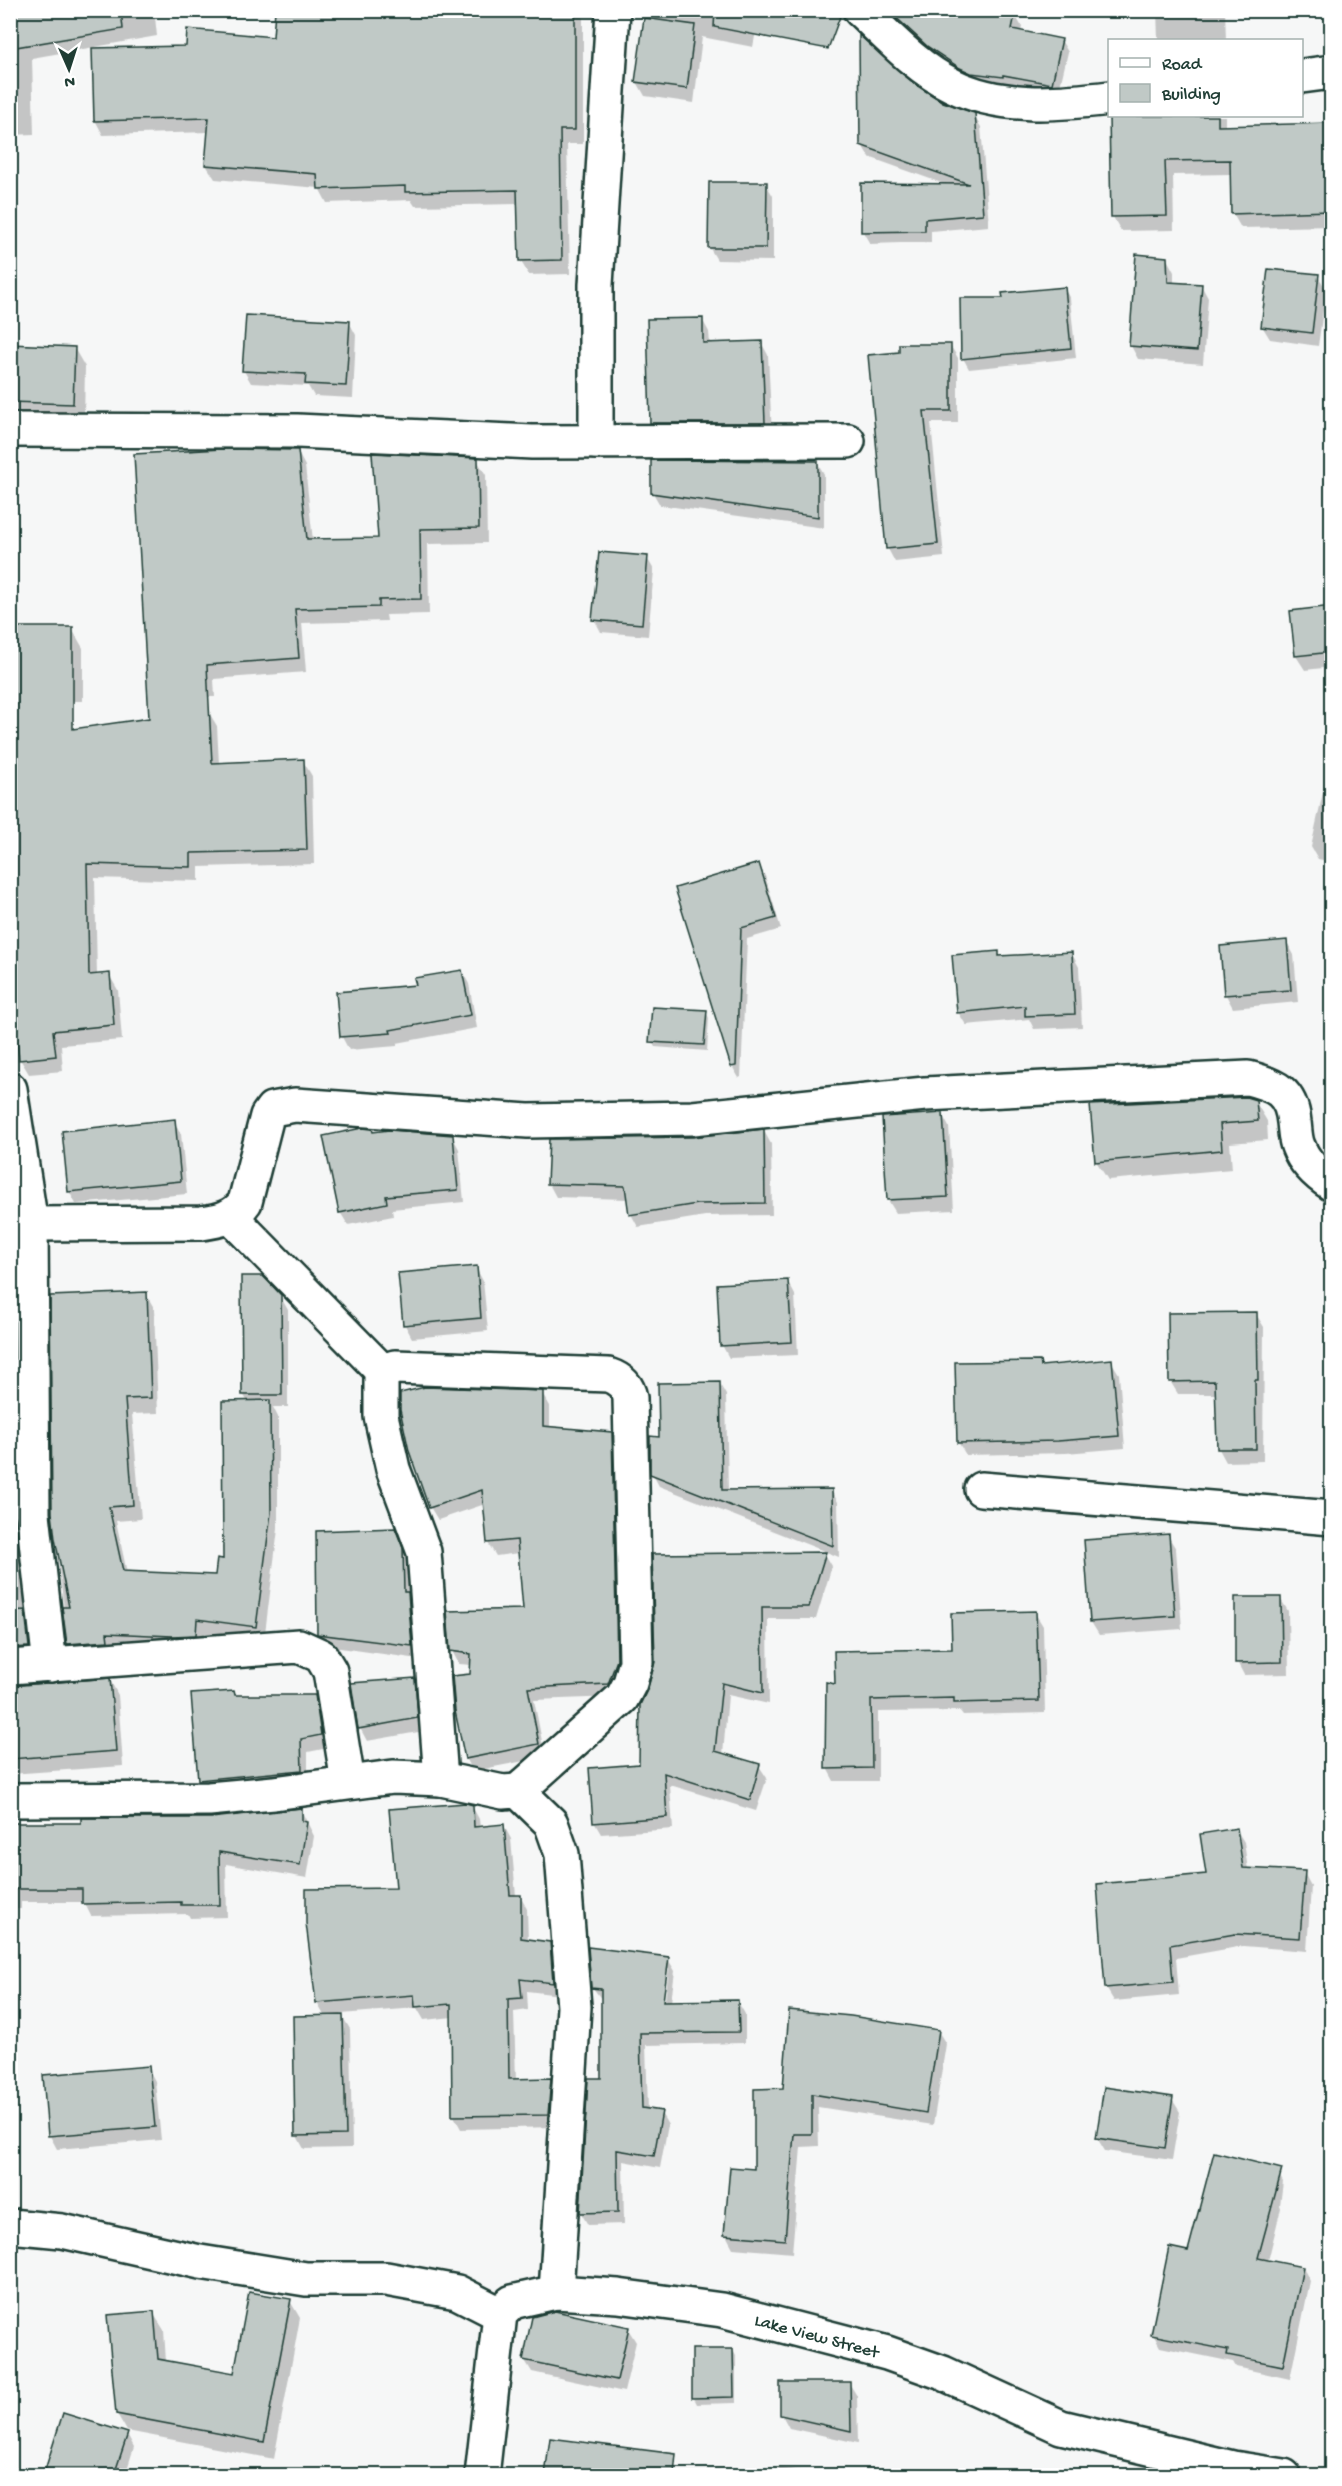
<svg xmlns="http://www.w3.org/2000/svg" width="1342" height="2486" viewBox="0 0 1342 2486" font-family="'Gochi Hand',sans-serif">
<rect width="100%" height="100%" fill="#f6f7f7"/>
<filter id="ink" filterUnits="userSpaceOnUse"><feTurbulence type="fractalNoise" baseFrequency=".0167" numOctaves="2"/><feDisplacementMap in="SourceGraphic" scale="12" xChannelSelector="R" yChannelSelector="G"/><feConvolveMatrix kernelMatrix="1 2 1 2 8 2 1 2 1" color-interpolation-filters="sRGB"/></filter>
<g filter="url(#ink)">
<!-- shadow -->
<g fill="#0003" fill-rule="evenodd">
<path d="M10,10H151L155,17L157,36L32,58L34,134L10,135Z"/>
<path d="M276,10H583V144H567L570,274L529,275L520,260L519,204L415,206L411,200L327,203L319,188L215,179L206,165L209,132L103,135L95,120L187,47L275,39Z"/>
<path d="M646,10H760L753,47L702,37L694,103L645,96L637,82Z"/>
<path d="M884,10H1005L1015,15L1022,27L1021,32L1061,40L1068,52L1058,95L968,80L946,66Z"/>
<path d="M1157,10H1225L1226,40H1158Z"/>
<path d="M915,87L942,103L973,115L981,127L989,226L931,231V242L870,244L863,232L947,185L869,157L862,145Z"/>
<path d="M1119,116H1225V127L1332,124V226L1241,228L1233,214L1232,174L1173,175L1174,230L1121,231L1113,217L1111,118Z"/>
<path d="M766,184L773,196V261L717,260L709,247Z"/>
<path d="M1167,259L1174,272V283L1201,285L1208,298L1203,364L1138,359L1131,346Z"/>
<path d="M1318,276L1326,289L1318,346L1270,339L1262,326Z"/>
<path d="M1064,288L1070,299L1076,358L969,369L963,358L1004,299Z"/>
<path d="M702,319L709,332L710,344L761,342L768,355L772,435H659L651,422Z"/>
<path d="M349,322L356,335L353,398L314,396L308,386L251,383L244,371Z"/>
<path d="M950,345L958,358V423H931L944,557L895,562L888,549L869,356Z"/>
<path d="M10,346L74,348L85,367L84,422L10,420Z"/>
<path d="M297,451L305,466L313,541L380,539L477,460L486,475L487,543L428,544L429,614L386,615L387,621L302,623L306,672L214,679L215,697H157Z"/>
<path d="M817,462L824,474V528L660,505L653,493Z"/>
<path d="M647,558L654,570L648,636L601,632L594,619Z"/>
<path d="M1332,607V667L1305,670L1296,656Z"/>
<path d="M72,629L83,648V701H10Z"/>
<path d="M208,711L217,726L219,764L303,761L312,776L314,864L199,867V881L95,878L97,976L109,975L118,990L122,1040L61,1045L63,1071L29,1074L20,1059L10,952Z"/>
<path d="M1325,783L1332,785V862L1318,859L1311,847Z"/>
<path d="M759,865L765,876L781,929L747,939L741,1077L739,1078L732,1066L677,889Z"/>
<path d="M1287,942L1294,955L1298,1002L1233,1008L1226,995Z"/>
<path d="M998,952L1001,958L1072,954L1079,967L1082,1027L1034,1029L1029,1019L966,1025L958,1012Z"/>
<path d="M462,971L469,984L477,1028L397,1043V1046L349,1050L342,1037L338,994L417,986Z"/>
<path d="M706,1012L709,1018L707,1051L655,1047L651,1041Z"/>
<path d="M1255,1101L1267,1121L1268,1140L1230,1143L1232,1169L1108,1180L1096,1161Z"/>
<path d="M942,1114L949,1127L954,1210L896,1213L888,1200Z"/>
<path d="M174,1121L181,1134L187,1194L76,1204L69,1191Z"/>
<path d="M764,1131L771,1144L772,1215L705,1216L638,1227L631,1214L628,1199L556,1197L549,1184L694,1138Z"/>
<path d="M373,1133L452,1136L459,1149L464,1202L392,1209L393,1216L348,1225L340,1212Z"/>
<path d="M476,1268L483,1281L488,1331L412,1338L405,1325Z"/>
<path d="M788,1282L795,1295L798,1355L729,1358L722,1345Z"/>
<path d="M146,1294L154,1308L158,1413L132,1414L141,1519L116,1521L127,1573L216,1576L225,1561L248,1402L243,1394L280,1296L288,1310V1407H273L278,1417V1529L264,1641L205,1633L204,1649L77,1658L68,1644L53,1513Z"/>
<path d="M1256,1314L1264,1327L1263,1461L1226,1462L1219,1449L1217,1394H1178L1170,1381Z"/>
<path d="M1111,1361L1119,1374L1125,1448L1066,1453L966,1455L958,1442L1040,1362L1042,1367Z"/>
<path d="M719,1383L726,1395L728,1492L831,1490L838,1502L839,1557L659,1486L652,1473L661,1439Z"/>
<path d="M542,1393L550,1406V1428L611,1434L619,1447L624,1673L615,1697L534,1700L545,1757L473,1771L466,1758L472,1665L459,1664L452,1651L524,1610L519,1553L496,1556L488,1543L485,1504L438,1520L430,1507Z"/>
<path d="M394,1529L409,1563L411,1599L415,1606L419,1659L326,1646L318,1633Z"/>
<path d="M10,1533H15L24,1548L37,1661L10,1665Z"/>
<path d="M1168,1536L1176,1549L1182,1629L1099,1635L1091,1622L1085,1542Z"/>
<path d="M825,1554L832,1566L816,1619H768L769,1704L728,1695L723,1755L759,1766L767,1778L756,1811L670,1785L673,1829L601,1834L594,1822L640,1766L641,1705Z"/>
<path d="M1280,1598L1288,1611L1289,1674L1244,1675L1237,1662Z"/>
<path d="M1035,1613L1043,1626L1045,1713L963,1715L960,1711L878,1712V1781H834L827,1768L836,1686L954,1650Z"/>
<path d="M110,1680L118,1695L123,1766L10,1774V1687Z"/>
<path d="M414,1680L421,1693L424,1731L367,1741L360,1728Z"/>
<path d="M314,1696L322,1709L328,1748L308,1752V1783L207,1793L199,1780L236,1697Z"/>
<path d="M472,1806L479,1819L480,1828L504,1826L511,1839L516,1896H520L527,1909L528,1941L549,1944L557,1957L560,1995L527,1991L528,2010L514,2012L516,2080H550L557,2093L555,2127L461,2129L454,2116L453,2017L424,2020L417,2008L341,2014L350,2029L352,2148L304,2149L297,2136L325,2017L317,2003L397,1890Z"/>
<path d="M301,1810L314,1836L307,1878L226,1864L227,1917L190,1918L188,1914L91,1916L84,1902H21V1909H10V1820H15L17,1824H82L211,1819Z"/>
<path d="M1236,1829L1244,1842L1248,1870L1304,1873L1311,1886L1307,1951L1243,1946L1176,1958L1179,1995L1114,2001L1106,1988L1208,1876Z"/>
<path d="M668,1959L675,1971L671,2002H738L745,2014V2043L646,2045L648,2110L661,2113L668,2125L660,2168L623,2161L624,2224L588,2225L581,2213L603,2079L602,2000L593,1988ZM666,1968H669L664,2008H661Z"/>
<path d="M938,2031L946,2044L933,2125L818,2107L819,2146L801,2147L792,2253L733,2248L726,2235L756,2171L784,2090Z"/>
<path d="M148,2068L155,2081L161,2140L57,2149L50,2136L45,2077Z"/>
<path d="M1172,2099L1180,2112L1172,2160L1105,2151L1097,2138Z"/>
<path d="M1276,2169L1283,2182L1280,2205L1281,2208L1268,2261L1303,2268L1310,2281L1290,2379L1236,2367L1233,2362L1160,2347L1153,2334L1189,2252Z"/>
<path d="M290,2301L300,2318L274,2459L127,2431L117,2414L153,2313L164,2330L166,2362L235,2374Z"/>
<path d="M628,2329L636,2342L624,2392L532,2372L524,2359Z"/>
<path d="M733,2350L736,2356V2403L697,2404L694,2398Z"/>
<path d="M849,2383L857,2396L858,2443L789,2428L782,2415Z"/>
<path d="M127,2434L134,2447L125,2476H50L47,2470Z"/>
<path d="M551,2440L625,2462L623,2476H547Z"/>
<path d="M779,2468L841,2476H777Z"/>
</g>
<!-- building -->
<g fill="#c0c9c6" stroke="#1f3d34" stroke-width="1.5">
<path d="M10,10H121L123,29L10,48Z"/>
<path d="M275,10H575V130H560L562,260L519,261L517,190L405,192V186L318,189L317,174L205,165L209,118L94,121L92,48L186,46L187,29L273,37Z"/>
<path d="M715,10H842V11L828,49L714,27Z"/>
<path d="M888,10H1016L1012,29L1062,39L1052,84L1003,75V77L971,73L960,68L927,46Z"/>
<path d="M644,18L695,25L687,89L635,82Z"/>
<path d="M859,35L916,85L943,102L975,113L983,214L925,219V231L861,232V183L969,184L860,145Z"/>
<path d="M1115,116H1218V126L1332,123V211L1231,214L1230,160L1165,161L1167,216L1111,217L1109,117Z"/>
<path d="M709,182H767L766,248H708Z"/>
<path d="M1136,254L1167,257L1168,282L1202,284L1197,351L1129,346Z"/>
<path d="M1268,269L1319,274L1312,333L1261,327Z"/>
<path d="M1065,287L1071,348L961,359L960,298H1003L1002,293Z"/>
<path d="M246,315L350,321L346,386L305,384L306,374L242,371Z"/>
<path d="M703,318V343L762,341L765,423H650L647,319Z"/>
<path d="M10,344L75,347L73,404L10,402Z"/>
<path d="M899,344H951V411H924L938,544L886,549L868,355L899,352Z"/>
<path d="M222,449L298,450L307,539L378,538L372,453L478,458L479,528L420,529L421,599L379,600V607L295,609L299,658L207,665L212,763L304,759L307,850L191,853V867L87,864L89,975L110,973L114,1025L53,1031L56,1056L19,1060L10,969V627H73V729L149,718L134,454Z"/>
<path d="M651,460L818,461V517L651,493Z"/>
<path d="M599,552L648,556L642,624L592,620Z"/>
<path d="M1332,606V652L1295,656L1290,611Z"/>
<path d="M759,863L776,918L741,928L736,1066L731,1067L675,888Z"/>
<path d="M1287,940L1291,990L1224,995L1220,946Z"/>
<path d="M999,951V956L1072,952L1075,1014L1025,1016V1006L957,1013L952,955Z"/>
<path d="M462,970L471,1015L390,1030L391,1033L340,1037L336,992L416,985L414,978Z"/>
<path d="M652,1007L707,1010L704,1045L649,1042Z"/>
<path d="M1246,1097L1256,1100L1258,1121L1220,1124L1222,1150L1095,1162L1090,1105Z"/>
<path d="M943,1113L948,1197L887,1200L882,1117Z"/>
<path d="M175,1119L181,1181L68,1192L62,1131Z"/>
<path d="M362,1128L372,1129L373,1132L389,1130L453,1135L458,1190L386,1196L387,1203L339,1213L323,1136Z"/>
<path d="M764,1129L765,1203L697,1204L629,1215L625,1186L547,1184L549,1139L693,1137Z"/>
<path d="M477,1266L481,1318L403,1325L398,1273Z"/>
<path d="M241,1276H263L281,1295L282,1395H242Z"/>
<path d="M788,1280L792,1342L720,1346L717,1284Z"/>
<path d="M147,1292L151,1398L125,1399L133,1505L109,1507L123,1571L215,1575L217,1558L223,1559L222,1401L270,1400L271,1513L256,1627L197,1619L196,1635L172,1636L107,1633L108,1641L67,1644L62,1607H69L55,1539L52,1513L50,1296Z"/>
<path d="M1257,1312L1258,1380H1255L1256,1449H1217L1215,1381L1169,1382L1168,1313Z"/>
<path d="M1112,1359L1119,1436L1058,1441L957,1443L955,1362L1040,1361L1041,1366Z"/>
<path d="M720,1382L722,1490L832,1489L833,1546L650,1474V1436L659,1437L658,1383Z"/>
<path d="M425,1387L543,1391V1426L612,1432L617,1660L608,1684L528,1688L539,1744L465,1759L455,1711L452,1676L470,1674L471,1654L450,1651L447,1611L523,1609L517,1540L487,1543L482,1490L429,1508L409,1451L400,1410V1393Z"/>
<path d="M395,1528L403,1548L404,1592H408L412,1646L317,1634L316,1531Z"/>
<path d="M1169,1534L1175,1616L1090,1622L1084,1540Z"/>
<path d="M826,1552L809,1607H762L763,1693L722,1683L715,1751L760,1764L750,1800L664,1773L667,1817L593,1823L589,1768L639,1764L640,1705L648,1688L655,1662L652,1554Z"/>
<path d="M1235,1597H1281L1282,1662L1235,1663Z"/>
<path d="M25,1610L29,1647L10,1648V1611Z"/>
<path d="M1036,1611L1039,1701L954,1703V1698L871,1700L872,1768L825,1769L826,1682L835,1684L834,1651L952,1649L951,1613Z"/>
<path d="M110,1678L116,1751L10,1759V1686Z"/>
<path d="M415,1678L418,1718L358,1729L351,1683Z"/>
<path d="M234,1691L235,1695H315L321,1735L301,1739L302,1770L198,1780L191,1694Z"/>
<path d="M466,1803L473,1805L474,1827L504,1824L510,1895H521V1938L550,1942L553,1983L520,1979L522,1998L508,1999L509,2079L551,2078L548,2115L452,2116L451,2004L415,2007L414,1995L316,2003L306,1923V1889L396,1888L389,1809Z"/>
<path d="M302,1808V1821L307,1822L300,1865L219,1852L220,1905H181V1902L82,1904V1889H10V1823H81V1818H211Z"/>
<path d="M1237,1828L1243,1868L1305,1871L1300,1938L1235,1934L1170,1945L1173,1982L1105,1988L1097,1884L1206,1874L1200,1834Z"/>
<path d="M588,1947L669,1957L663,2001L738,2000L739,2032L640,2033L642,2108L662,2111L654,2156L617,2150L618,2212L580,2213L588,2078H601V1989L591,1988Z"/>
<path d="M789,2010L851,2016L939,2030L926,2113L812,2094V2134H794L785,2240L724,2235L730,2167L754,2169V2089L783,2088Z"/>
<path d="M343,2015L346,2135L295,2136L293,2016Z"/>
<path d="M149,2066L155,2127L48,2136L43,2075Z"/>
<path d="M1104,2087L1173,2097L1165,2148L1096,2138Z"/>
<path d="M1214,2152L1282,2169L1258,2258L1303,2267L1283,2366L1227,2355L1228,2350L1151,2335L1169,2247L1188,2251Z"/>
<path d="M249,2292L291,2299L264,2442L116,2414L107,2315L154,2311L158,2359L234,2373Z"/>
<path d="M555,2311L629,2327L617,2380L523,2360L532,2317Z"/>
<path d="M692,2349H733L734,2397L692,2398Z"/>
<path d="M780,2382H850L851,2431L780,2415Z"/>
<path d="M63,2413L128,2433L114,2475H63L45,2470Z"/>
<path d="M550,2438L676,2454L674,2475H545Z"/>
</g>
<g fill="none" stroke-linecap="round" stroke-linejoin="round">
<!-- minor casing -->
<g stroke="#1f3d34" stroke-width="38">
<g id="minor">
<path d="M860,10C888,36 917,68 952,85C999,109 1058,104 1110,98"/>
<path d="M1302,76L1332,72"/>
<path d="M10,430L297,431L532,442L848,441"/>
<path d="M596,442V285L613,10"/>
<path d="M10,1089L31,1224L33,1514L50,1665"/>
<path d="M230,1216L384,1373"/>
<path d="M10,1230L31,1224L201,1223C219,1221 235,1217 245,1202L267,1116L272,1109L295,1105L528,1121L693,1118L925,1094L1248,1078C1276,1085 1291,1092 1294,1122C1295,1130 1295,1139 1298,1146C1304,1162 1318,1175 1332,1184"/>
<path d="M981,1489L1332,1518"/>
<path d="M10,1667L299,1646L321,1656L330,1671L348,1782"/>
<path d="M441,1779L424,1552L393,1469L381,1416V1378L389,1369L395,1367L608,1375C620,1379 628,1386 630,1398L636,1662L630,1683L622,1698L518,1791"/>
<path d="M10,1800L209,1799L274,1793L393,1777L441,1779L503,1792L518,1791L551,1823L562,1854L574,2007L556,2292"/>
<path d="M10,2226L62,2231L200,2262L306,2279H386L457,2292L500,2314"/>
<path d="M482,2476L500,2314L512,2302L556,2292L618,2296L722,2310L887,2353L943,2373L1061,2427L1233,2468L1284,2476"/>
</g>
</g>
<!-- minor -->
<use href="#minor" stroke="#fff" stroke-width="33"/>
</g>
</g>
<g text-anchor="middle" stroke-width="4.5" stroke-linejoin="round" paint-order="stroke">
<!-- street labels -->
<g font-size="18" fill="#1f3d34" stroke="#fff">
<text transform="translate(817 2335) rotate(15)" y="6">Lake View Street</text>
</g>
</g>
<!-- margin -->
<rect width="1342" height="2486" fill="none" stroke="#fff" stroke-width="36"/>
<rect x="18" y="18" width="1306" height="2450" fill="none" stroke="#1f3d34" stroke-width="2" filter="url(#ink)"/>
<!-- legend -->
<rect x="1108" y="39" width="195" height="78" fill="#ffffff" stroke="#a5b1ae" stroke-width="1.5"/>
<rect x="1120" y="58" width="30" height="9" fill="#ffffff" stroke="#a5b1ae" stroke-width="1.5"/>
<text x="1162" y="69" font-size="18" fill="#1f3d34">Road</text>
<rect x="1120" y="84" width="30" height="18" fill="#c0c9c6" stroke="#a5b1ae" stroke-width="1.5"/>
<text x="1162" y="99" font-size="18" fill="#1f3d34">Building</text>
<!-- north arrow -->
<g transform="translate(69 69) rotate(177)" stroke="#ffffff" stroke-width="4.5" paint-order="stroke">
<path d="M0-4.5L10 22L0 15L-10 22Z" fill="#1f3d34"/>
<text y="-9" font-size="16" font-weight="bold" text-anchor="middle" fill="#1f3d34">N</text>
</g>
</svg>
